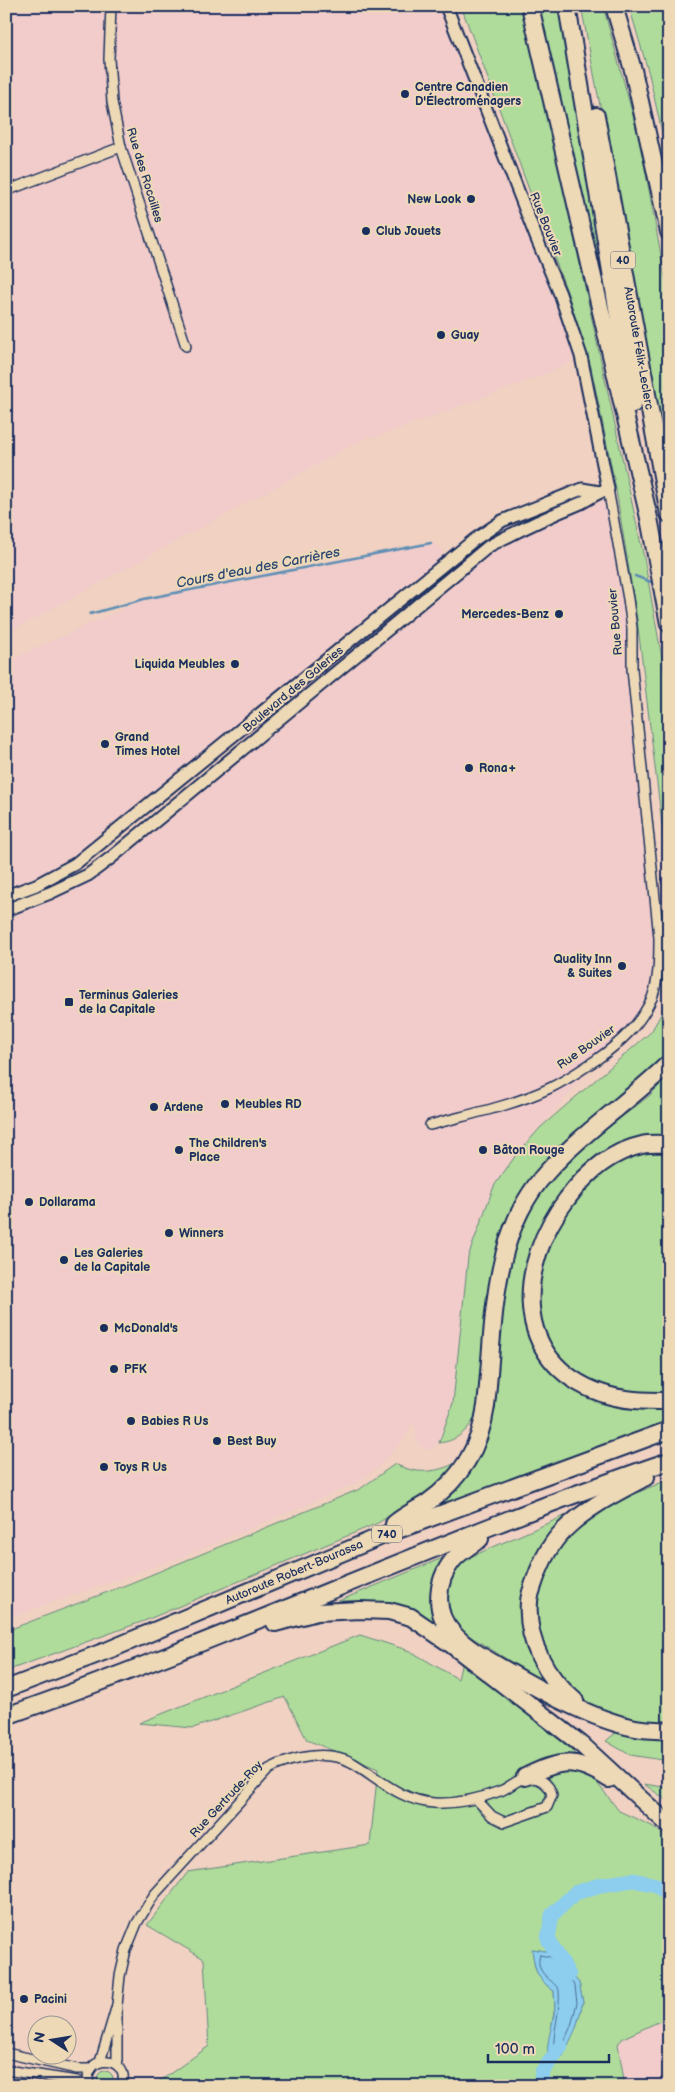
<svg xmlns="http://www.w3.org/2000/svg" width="675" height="2092" viewBox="0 0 675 2092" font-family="'Balsamiq Sans',sans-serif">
<rect width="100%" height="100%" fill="#f0d1c2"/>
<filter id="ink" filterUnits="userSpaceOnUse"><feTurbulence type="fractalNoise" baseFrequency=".02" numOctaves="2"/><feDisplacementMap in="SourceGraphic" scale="10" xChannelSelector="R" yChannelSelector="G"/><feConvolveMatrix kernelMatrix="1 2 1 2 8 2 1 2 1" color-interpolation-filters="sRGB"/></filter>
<g filter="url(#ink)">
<!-- built -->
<g fill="#f1ccca">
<path d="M6,6H446L581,356L554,371L374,438L369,436L6,634Z"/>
<path d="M608,489L628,599L659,967L644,1013L603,1055L516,1155L494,1186L468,1257L453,1403L439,1443L429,1450L421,1447L417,1441L414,1421L400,1444L380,1466L357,1483L198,1551L6,1619V910L88,875L269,721L190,773L75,864L6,896V662L144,599L431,543L442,549L447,572L489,546Z"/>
<path d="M669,2017V2086H625L618,2045L623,2038Z"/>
</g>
<!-- green -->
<g fill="#afdc9a" stroke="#65867c" fill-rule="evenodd">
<path d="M461,6H522L535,58L644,558L669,697V882L637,619L615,484L591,367L570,300Z"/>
<path d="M539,6H558L579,106L614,348Z"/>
<path d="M581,6H603L640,141L669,299V466Z"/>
<path d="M629,6H669V164L649,74Z"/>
<path d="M669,992V1051L665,1057L596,1116L512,1212L479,1408C472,1427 459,1441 439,1443L453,1403L468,1257L494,1186L516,1155L541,1127L651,1032L664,1009Z"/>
<path d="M669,1076V1141L605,1155L541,1227L527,1265L523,1299L558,1375L595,1400L644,1408L669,1406V1422L450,1506L432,1510L454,1493L476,1461L507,1257L528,1210L553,1174L582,1148L649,1096Z"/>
<path d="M669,1149V1395L625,1394L598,1387L564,1365L550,1346L535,1306L543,1255L574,1198L618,1159L643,1150Z"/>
<path d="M458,1462L428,1491L378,1523L144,1621L6,1671V1631L131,1583L360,1489L395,1464C417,1475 436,1473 458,1462Z"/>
<path d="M669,1479V1724C642,1721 616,1718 592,1706C571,1695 559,1679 550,1659C546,1652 542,1645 540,1638C530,1611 541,1572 556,1548C577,1515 634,1495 669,1479Z"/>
<path d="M585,1507L560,1522L539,1549L530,1567L523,1595L548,1685L468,1635L457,1625L449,1611L447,1597L450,1581L461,1561Z"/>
<path d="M452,1554L438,1625L414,1610L338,1605L336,1602Z"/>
<path d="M360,1635L410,1651L458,1679L462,1662L571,1749L619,1811L652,1826L669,1839V2017L623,2038L618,2044L625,2086H153L209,2046L204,1959L147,1925L188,1872L370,1845L378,1769L307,1740L285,1697L193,1728L139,1723ZM533,1949L552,1952L579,1983L583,2002L576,2028L548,2046L555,2007L554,1991C537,1979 533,1969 533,1949Z"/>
<path d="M619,1730L669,1739V1761L630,1755L606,1741Z"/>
<path d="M644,1784L669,1788V1802Z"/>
<circle cx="105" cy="2079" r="8"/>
</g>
<!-- water -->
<path fill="#8dcdee" stroke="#5f8eb4" d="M532,1949L552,1952L579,1983L583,2002L576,2028L563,2056L552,2067C541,2050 554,2026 555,2007C555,2002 554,1996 554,1991C536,1978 535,1970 532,1949Z"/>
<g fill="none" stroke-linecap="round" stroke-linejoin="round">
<!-- shore -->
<path stroke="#496e98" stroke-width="1" d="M540,1955L550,1957L575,1986L577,2003L571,2026L559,2053L556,2055L554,2053C552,2032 561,2012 559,1990C552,1978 534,1974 540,1955Z"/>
<!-- stream -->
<g stroke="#5f8eb4" stroke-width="2.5">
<path d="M635,576L651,582"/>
<path d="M90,614L144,599L431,543"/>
</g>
<!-- river -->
<g stroke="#8dcdee" stroke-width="15">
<path d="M569,1975L548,1939L552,1915L575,1893L600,1885L633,1880L657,1885L669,1896"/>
<path d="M540,2086L542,2072L561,2046"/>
</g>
<!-- minor casing -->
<g stroke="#1b2f5e" stroke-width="12">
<g id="minor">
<path d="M111,6L109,59L112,102L121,147L186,346"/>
<path d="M6,191L121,147"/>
<path d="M430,1125C470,1114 512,1106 550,1088C567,1080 581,1070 596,1060C620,1043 640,1025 652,998C659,979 659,958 659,938L632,669V628L628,599L608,489"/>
<path d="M117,2005L120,1976L126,1950L137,1923L154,1895L269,1769C293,1757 328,1749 353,1763C380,1779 401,1801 434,1803C456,1804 479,1799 500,1791C509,1788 518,1778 527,1778C540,1777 549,1783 552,1795L547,1807L504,1822L492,1816L476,1799"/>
<path d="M6,2053L77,2069H91"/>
<path d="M100,2062L117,2005V2065"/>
<path d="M6,2070L77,2081L89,2085"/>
<path d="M89,2086C81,2052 132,2055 122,2086"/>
</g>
</g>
<!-- tertiary casing -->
<g stroke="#1b2f5e" stroke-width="15">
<g id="tertiary">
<path d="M6,896L36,885L75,864L474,540L502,521L582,489L600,492"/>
<path d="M6,910L50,893L88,875L112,857L489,546C519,530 549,516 581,503C590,498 598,492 608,489L581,356L560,294L536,237L446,6"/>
</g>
</g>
<!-- motorway casing -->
<g stroke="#1b2f5e" stroke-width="20">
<g id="motorway">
<path d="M530,6L649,518L669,624"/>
<path d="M567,6L633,404"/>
<path d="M614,6L633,70L669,232"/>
<path d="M596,116L669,514"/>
<path d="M669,1144C660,1144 650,1143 642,1145C610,1152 586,1173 567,1199C517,1264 510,1361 601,1393C623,1401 646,1401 669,1401"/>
<path d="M394,1524C403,1516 416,1510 427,1503C461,1479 480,1448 486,1406C495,1327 489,1235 547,1172C584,1131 630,1101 669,1063"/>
<path d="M480,1539C471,1545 460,1552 453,1560C436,1581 433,1613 453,1633C468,1650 490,1661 509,1672C545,1693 601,1724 642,1729C651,1730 660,1730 669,1731"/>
<path d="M275,1623L317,1612L361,1610L389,1611L411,1617L452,1645L582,1745L669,1825"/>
<path d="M6,1689L111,1649L384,1535L669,1430"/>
<path d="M575,1701C546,1677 526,1641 529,1602C529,1595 533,1587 535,1580C541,1563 550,1544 563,1531C587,1507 616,1493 646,1477"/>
<path d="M6,1716C230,1638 445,1537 669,1461"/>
<path d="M525,1777C560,1760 575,1757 609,1779"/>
</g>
</g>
<!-- minor -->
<use href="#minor" stroke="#eed9b7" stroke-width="9"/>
<!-- tertiary -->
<use href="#tertiary" stroke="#eed9b7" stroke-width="11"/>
<!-- motorway -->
<use href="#motorway" stroke="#eed9b7" stroke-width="16"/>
</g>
</g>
<!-- markers -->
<g fill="#1b2f5e" stroke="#eed9b7" stroke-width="2">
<circle cx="405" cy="94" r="5"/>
<circle cx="471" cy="199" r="5"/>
<circle cx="366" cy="231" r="5"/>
<circle cx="441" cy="335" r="5"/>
<circle cx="559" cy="614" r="5"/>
<circle cx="235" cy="664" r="5"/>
<circle cx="105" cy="744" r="5"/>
<circle cx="469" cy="768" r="5"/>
<circle cx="622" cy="966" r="5"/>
<rect x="64" y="997" width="10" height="10" rx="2.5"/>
<circle cx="225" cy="1104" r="5"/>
<circle cx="154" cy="1107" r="5"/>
<circle cx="179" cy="1150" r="5"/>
<circle cx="483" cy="1150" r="5"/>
<circle cx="29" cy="1202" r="5"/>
<circle cx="169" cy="1233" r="5"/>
<circle cx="64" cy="1260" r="5"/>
<circle cx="104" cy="1328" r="5"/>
<circle cx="114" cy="1369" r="5"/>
<circle cx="131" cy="1421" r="5"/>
<circle cx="217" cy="1441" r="5"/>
<circle cx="104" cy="1467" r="5"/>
<circle cx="24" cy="1999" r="5"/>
</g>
<g text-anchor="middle" stroke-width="4" stroke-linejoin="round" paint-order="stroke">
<!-- shield labels -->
<g fill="#eed9b7" stroke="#5a6279" stroke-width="1">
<rect x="610.5" y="251.5" width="25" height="17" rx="4"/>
<rect x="372" y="1525.5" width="30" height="17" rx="4"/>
</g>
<g font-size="11" font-weight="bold" fill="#1b2f5e">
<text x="623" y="264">40</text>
<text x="387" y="1538">740</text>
</g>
<!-- poi labels -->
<g font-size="12" font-weight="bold" fill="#1b2f5e" stroke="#eed9b7" text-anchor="start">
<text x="415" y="91">Centre Canadien<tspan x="415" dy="14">D'Électroménagers</tspan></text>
<text x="461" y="203" text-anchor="end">New Look</text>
<text x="376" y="235">Club Jouets</text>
<text x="451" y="339">Guay</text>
<text x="549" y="618" text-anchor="end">Mercedes-Benz</text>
<text x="225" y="668" text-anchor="end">Liquida Meubles</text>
<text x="115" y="741">Grand<tspan x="115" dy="14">Times Hotel</tspan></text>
<text x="479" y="772">Rona+</text>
<text x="612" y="963" text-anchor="end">Quality Inn<tspan x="612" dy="14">&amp; Suites</tspan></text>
<text x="79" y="999">Terminus Galeries<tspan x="79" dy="14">de la Capitale</tspan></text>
<text x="235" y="1108">Meubles RD</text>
<text x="164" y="1111">Ardene</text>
<text x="189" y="1147">The Children's<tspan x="189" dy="14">Place</tspan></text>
<text x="493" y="1154">Bâton Rouge</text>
<text x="39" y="1206">Dollarama</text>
<text x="179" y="1237">Winners</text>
<text x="74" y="1257">Les Galeries<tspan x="74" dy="14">de la Capitale</tspan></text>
<text x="114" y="1332">McDonald's</text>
<text x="124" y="1373">PFK</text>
<text x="141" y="1425">Babies R Us</text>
<text x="227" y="1445">Best Buy</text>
<text x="114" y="1471">Toys R Us</text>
<text x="34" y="2003">Pacini</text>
</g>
<!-- street labels -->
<g font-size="12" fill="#1b2f5e" stroke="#eed9b7">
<text transform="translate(145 175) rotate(73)" y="4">Rue des Rocailles</text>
<text transform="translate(546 224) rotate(68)" y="4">Rue Bouvier</text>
<text transform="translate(639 348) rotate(80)" y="4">Autoroute Félix-Leclerc</text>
<text transform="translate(615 622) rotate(-95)" y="4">Rue Bouvier</text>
<text transform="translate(293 689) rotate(-40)" y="4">Boulevard des Galeries</text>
<text transform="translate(586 1047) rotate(-35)" y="4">Rue Bouvier</text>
<text transform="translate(294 1572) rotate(-23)" y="4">Autoroute Robert-Bourassa</text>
<text transform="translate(226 1799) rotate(-47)" y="4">Rue Gertrude-Roy</text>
</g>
<!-- water labels -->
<g font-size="14" font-style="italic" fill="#2c4774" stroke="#eed9b7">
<text transform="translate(258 567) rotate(-11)" y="5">Cours d'eau des Carrières</text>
</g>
</g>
<!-- margin -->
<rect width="675" height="2092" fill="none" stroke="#eed9b7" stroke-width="25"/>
<rect x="12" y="12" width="650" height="2067" fill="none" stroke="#1b2f5e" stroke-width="2" filter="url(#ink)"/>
<!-- north arrow -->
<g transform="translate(52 2040) rotate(282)"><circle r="24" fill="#eed9b7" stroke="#9a9593"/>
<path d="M0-4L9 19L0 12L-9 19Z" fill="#1b2f5e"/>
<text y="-8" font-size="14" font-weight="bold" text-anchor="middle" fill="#1b2f5e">N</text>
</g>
<!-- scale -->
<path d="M488 2054v8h121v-8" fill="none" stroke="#1b2f5e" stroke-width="2.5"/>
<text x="495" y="2054" font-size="15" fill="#1b2f5e" stroke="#eed9b7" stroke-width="4" paint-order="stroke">100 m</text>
</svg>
